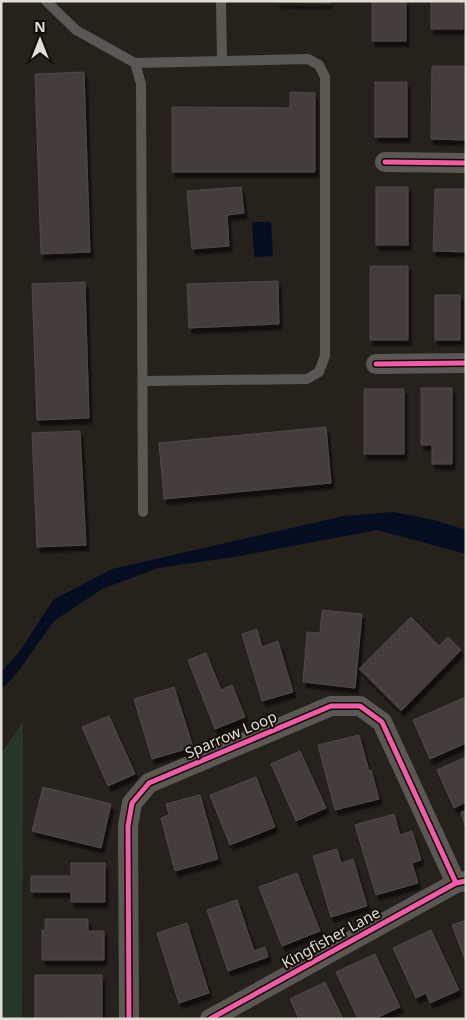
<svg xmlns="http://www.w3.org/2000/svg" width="467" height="1020" viewBox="0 0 467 1020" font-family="'Noto Sans',sans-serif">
<defs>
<filter id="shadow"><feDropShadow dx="3" dy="5.5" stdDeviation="1" flood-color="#0009"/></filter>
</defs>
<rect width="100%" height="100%" fill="#27211b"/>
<!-- green -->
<path fill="#23372b" d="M23,721L22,1019H1V754Z"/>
<!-- water -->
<g fill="#040e20">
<path d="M252,222H271L273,256L254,257Z"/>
<path d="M393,512L434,520L466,530V554L377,530L234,557L158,568L102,589L54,621L17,673L1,690V672L20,651L53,600L112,569L344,516Z"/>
</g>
<!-- building -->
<g fill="#443e3a" stroke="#504945" filter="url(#shadow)">
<path d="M276,1H330V3L276,2Z"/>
<rect x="372" y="1" width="34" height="40"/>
<rect x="431" y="1" width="32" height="28"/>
<path d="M432,66H466V140L431,139Z"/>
<path d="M84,72L90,252L41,254L35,74Z"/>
<rect x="375" y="82" width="32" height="55"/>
<path d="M290,92L315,93V172H172V107L290,108Z"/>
<path d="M241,187L244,213L227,215L229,246L192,249L187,191Z"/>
<rect x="376" y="187" width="32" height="58"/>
<path d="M435,189H466V252L433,251Z"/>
<rect x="370" y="266" width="38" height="74"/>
<path d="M278,281L279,324L189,328L187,284Z"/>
<path d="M85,282L89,418L37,420L32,284Z"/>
<rect x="435" y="295" width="25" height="45"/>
<path d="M421,388H452V464H432V445H421Z"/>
<rect x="364" y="389" width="40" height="65"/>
<path d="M326,427L331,483L164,499L159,443Z"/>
<path d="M80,431L86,545L37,547L32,433Z"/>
<path d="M322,610L362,614L355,688L303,682L307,632L320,633Z"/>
<path d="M411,617L439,646L448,637L461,650L401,711L359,669Z"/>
<path d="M257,629L262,647L278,641L293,692L262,701L242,634Z"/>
<path d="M206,653L221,690L232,685L245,717L215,729L188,660Z"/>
<path d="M174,687L193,747L152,759L134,699Z"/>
<path d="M466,697V743L430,759L413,720Z"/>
<path d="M109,716L135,774L108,786L82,727Z"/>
<path d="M359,735L369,771L371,770L379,799L335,810L318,745Z"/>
<path d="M300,751L326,808L296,821L271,764Z"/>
<path d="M466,757V802L454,808L437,770Z"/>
<path d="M256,777L275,827L230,845L210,795Z"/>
<path d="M43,787L111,804L101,848L32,831Z"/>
<path d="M200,795L218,859L175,871L161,818L169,815L166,804Z"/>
<path d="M466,811V829L461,812Z"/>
<path d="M394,814L400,835L412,831L421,860L412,863L418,883L376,895L355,825Z"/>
<path d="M337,849L341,863L353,859L367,906L331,917L313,856Z"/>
<path d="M71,863H105V902H71V892H31V876H71Z"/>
<path d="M297,873L320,931L282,946L259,887Z"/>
<path d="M237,900L254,951L265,947L268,957L228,971L207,910Z"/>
<path d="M45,919H88V931H104V960H42V930H45Z"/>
<path d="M466,920V962L452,925Z"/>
<path d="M187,923L209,993L179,1003L157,933Z"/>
<path d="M431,930L459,990L430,1003L426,993L416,998L393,948Z"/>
<path d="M375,954L400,1007L374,1019H358L336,972Z"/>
<path d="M35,975H102V1019L35,1018Z"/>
<path d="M325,982L343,1019H299L290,999Z"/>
</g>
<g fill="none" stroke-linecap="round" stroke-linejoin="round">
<!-- lane -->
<g stroke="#5a5853" stroke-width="10">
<path d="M46,1L76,30L135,63L141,84L143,512"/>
<path d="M221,1L222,61"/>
<path d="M135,63L308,59L319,65L325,77V356L319,372L307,379L143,381"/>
</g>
<!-- street -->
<g stroke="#5a5853" stroke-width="20">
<path d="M385,162L466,163"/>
<path d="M376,364L466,363"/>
<path d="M129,1019L128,826L132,803L149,783L331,706H360L382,722L456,883"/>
<path d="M210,1019L456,883L466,881"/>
</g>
<!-- cycleway casing -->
<g stroke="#110d07" stroke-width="8">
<g id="cycleway">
<path d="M385,162L466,163"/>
<path d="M376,364L466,363"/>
<path d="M129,1019L128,826L132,803L149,783L331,706H360L382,722L456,883"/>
<path d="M210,1019L456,883L466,881"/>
</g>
</g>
<!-- cycleway -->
<use href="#cycleway" stroke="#f35aa7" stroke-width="5"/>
</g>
<g text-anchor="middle" stroke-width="4" stroke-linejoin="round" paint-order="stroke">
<!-- street labels -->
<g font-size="15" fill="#e3ddd4" stroke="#110d07">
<text transform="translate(231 735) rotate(-23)" y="5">Sparrow Loop</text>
<text transform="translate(331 938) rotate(-29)" y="5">Kingfisher Lane</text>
</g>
</g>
<!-- border -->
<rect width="467" height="1020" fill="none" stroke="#e3ddd4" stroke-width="5"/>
<!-- north arrow -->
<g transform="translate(40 40)" stroke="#110d07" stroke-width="4" paint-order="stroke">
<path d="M0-4L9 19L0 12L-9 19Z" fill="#e3ddd4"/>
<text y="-8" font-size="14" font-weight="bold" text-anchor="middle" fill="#e3ddd4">N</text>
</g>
</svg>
